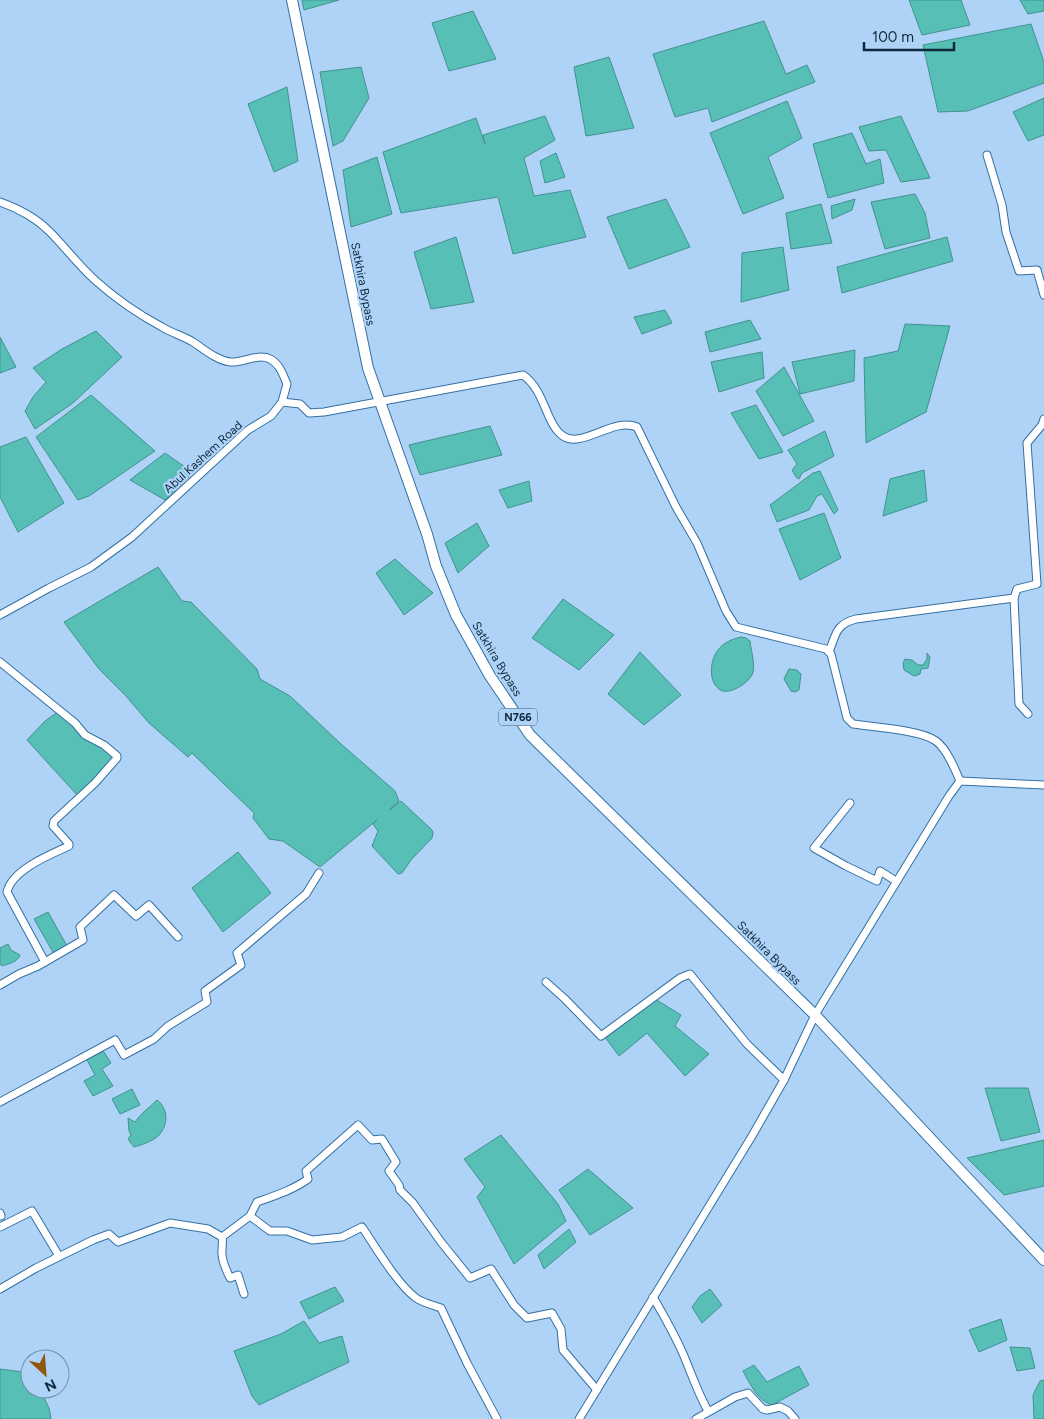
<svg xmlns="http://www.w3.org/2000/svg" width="1044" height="1419" viewBox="0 0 1044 1419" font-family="Figtree,sans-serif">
<rect width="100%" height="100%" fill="#afd3f6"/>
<!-- water -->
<g fill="#57bfb5" stroke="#419291">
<path d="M302,0H339L304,10Z"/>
<path d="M909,0H961L970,25L922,35Z"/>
<path d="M1020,0H1044V11L1028,14Z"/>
<path d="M473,11L496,59L449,71L432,23Z"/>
<path d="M764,21L786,74L807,65L815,82L712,122L708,108L675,117L653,54Z"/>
<path d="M1031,24L1044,62V83L968,111L938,112L923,45Z"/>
<path d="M609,57L634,128L586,136L574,67Z"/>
<path d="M361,67L369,98L343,141L333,146L320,72Z"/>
<path d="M287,87L298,161L274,172L248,104Z"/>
<path d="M1044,98V135L1028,141L1013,112Z"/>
<path d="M787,101L802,138L768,157L784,198L743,214L710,133Z"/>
<path d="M545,116L555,140L524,158L534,196L570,190L586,237L513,254L498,197L401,213L383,152L476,118L485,144L483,135Z"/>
<path d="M901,116L930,178L901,182L886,150L869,151L859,127Z"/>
<path d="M852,133L866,164L880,159L884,183L828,198L813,144Z"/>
<path d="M556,153L565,177L545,183L540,161Z"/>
<path d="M377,157L392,214L351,227L343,170Z"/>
<path d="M915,194L925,213L930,238L885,249L871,202Z"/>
<path d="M666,199L690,247L629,269L607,217Z"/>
<path d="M855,199L852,210L832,219L831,206Z"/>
<path d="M821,204L832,243L791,249L786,213Z"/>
<path d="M456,237L474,302L431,309L414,252Z"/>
<path d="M947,237L953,261L842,293L837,267Z"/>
<path d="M783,247L789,290L741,302L742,253Z"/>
<path d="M665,310L672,323L642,334L634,317Z"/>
<path d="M750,320L761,339L710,352L705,332Z"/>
<path d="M905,324L950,326L926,412L866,443L864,358L898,351Z"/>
<path d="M96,331L122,357L73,403L35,429L25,411L33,397L46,382L33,368L62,349Z"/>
<path d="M0,337L16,367L0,373Z"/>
<path d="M855,350L854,381L800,394L792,362Z"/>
<path d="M762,352L764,378L719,392L711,362Z"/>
<path d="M784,367L814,421L783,436L756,391Z"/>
<path d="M91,395L155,451L89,496L78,500L36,437Z"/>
<path d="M756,405L783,452L759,459L731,413Z"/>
<path d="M490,426L502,455L420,475L409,445Z"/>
<path d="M825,431L834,456L802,473L799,479L796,477L792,470L797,464L788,450Z"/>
<path d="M26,437L64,503L18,532L0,497V447Z"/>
<path d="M165,453L188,469L190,476L165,500L130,480Z"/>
<path d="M924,470L927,501L883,516L890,479Z"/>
<path d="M820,471L838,510L834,514L822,494L817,496L809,510L777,522L770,505L813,473Z"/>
<path d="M529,481L532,501L508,508L499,490Z"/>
<path d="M824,513L841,558L800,580L779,529Z"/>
<path d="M477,523L489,546L458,573L445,543Z"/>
<path d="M395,559L433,593L404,615L376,573Z"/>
<path d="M158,567L182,601L191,602L257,669L260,679L290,696L341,744L395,791L399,801L389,810L401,801L432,830L433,833L432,838L411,860L402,873L398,874L372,846L378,831L373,824L377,820L320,867L283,841L269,839L253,818L254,813L192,753L188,757L149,723L125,695L99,669L64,622Z"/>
<path d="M563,599L614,635L579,670L532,638Z"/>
<path d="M741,637L746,638L750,641C751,650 755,663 753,672C751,682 728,697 719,689C708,681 710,660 718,650C723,643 732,639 741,637Z"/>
<path d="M640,652L681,695L644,725L608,694Z"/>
<path d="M927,653L930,657L928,668L921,669L920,674L914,676L904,670L903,663L905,659L912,660L918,665H923L927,659Z"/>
<path d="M789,669L797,670L801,674L799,690L795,692L791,691L784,679Z"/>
<path d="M58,712L114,757L78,796L27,740L45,721Z"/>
<path d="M238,852L271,893L223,932L192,888Z"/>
<path d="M48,912L67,946L54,954L34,919Z"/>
<path d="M8,944L11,950L20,955C18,962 8,964 2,966L0,964V948Z"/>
<path d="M655,999L681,1015L675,1026L709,1054L685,1076L647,1033L619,1056L605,1037Z"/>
<path d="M102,1049L111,1063L102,1069L113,1086L93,1096L84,1081L95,1075L86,1058Z"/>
<path d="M985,1088H1028L1040,1132L1001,1141Z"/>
<path d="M132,1089L140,1105L120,1114L112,1099Z"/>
<path d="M157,1100C168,1108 169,1124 159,1135C154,1141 141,1145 134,1147L128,1139L131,1135L129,1131L128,1118L135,1122C141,1113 149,1108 157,1100Z"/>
<path d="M501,1135L558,1204L566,1221L514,1264L477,1197L485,1187L464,1159Z"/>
<path d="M1044,1140V1186L1004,1195L967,1158Z"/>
<path d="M588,1169L633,1208L590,1235L559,1190Z"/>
<path d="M569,1229L576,1242L544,1269L538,1255Z"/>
<path d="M335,1287L344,1301L309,1319L300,1302Z"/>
<path d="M710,1289L722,1305L702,1323L692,1307L700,1296Z"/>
<path d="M1001,1319L1007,1340L979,1352L969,1330Z"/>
<path d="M304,1321L319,1343L342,1336L349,1362L259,1405L252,1396L234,1351L281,1334Z"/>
<path d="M1010,1347L1030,1348L1035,1368L1017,1371Z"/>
<path d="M754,1365L767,1382L799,1366L809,1385L772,1405C758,1401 750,1384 743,1371Z"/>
<path d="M0,1369L30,1373V1389H40L49,1408L51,1419H0Z"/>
<path d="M1044,1380V1419H1034L1033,1395L1040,1381Z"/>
</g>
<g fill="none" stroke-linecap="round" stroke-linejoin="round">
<!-- stream -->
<path stroke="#419291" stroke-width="2" d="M22,215L41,228"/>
<!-- minor casing -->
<g stroke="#3370a3" stroke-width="9">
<g id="minor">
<path d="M987,155L1002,205L1006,232L1019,271L1037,270L1044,295"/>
<path d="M0,202C17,208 36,218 49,231C65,247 79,266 96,281C116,299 138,314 162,327C172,333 183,336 193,342C204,349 216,360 230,362C243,363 258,353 270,359C280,364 283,375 287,384L282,402L271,416L248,430L132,537L91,567L49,588L0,615"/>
<path d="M282,402L300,404L309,413L324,412L523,375C545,390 546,425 563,436C582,449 613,417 637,427L676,507L697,543L726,611L736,627L826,649L831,654L847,718L853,724C873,727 921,730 936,741C947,749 955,769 960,781"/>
<path d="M1014,598L1019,704L1028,714"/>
<path d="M829,652C836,634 836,624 856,619L1014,598L1017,589L1037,584L1027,443L1042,425L1044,419"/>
<path d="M0,662L75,723L85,735L104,745L117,756V758L95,783L54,821L53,826L69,844V846C49,855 12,870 7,892L45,962"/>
<path d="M850,803L814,848L846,866L877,881L880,871L896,881"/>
<path d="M546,982L565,999L601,1036L680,978L690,974L747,1044L784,1080"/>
<path d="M0,985L19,974L38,966L83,940L80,927L114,895L136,916L149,905L178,937"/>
<path d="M0,1102L115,1040L124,1055L154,1039L168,1026L207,1002L205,991L241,965L237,953L306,894L319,873"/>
<path d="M0,1213L1,1216"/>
<path d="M250,1216L270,1231H287L312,1240L342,1237L362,1227C375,1246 397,1284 416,1298C423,1303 433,1305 441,1308L467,1363L497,1419"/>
<path d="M0,1227L32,1211L59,1256L55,1258"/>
<path d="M222,1237C223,1242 222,1245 222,1250C221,1259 226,1270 230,1278L238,1275L244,1294"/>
<path d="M0,1289L36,1268L93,1240L109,1234L118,1242L170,1223L208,1229L222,1237L250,1216L257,1202C274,1196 293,1190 308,1179L306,1171L358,1125L372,1140L382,1139L396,1162L389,1171L399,1185L400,1190L413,1203L441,1242L470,1278L491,1269L514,1305L527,1318L552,1313L561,1329L563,1350L597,1390"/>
<path d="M653,1297C665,1318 677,1338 686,1361C693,1378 699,1395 708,1411"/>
<path d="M579,1419L752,1136L784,1080L815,1015L949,796L960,781L1044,785"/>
<path d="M696,1419L735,1397L748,1393L763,1409L767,1410L780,1407L788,1411L795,1419"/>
</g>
</g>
<!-- highway casing -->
<g stroke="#3370a3" stroke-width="12">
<path id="highway" d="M292,0L368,368L427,534L436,566L456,615L490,676L530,735L815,1015L1044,1260"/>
</g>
<!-- minor -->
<use href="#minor" stroke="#fff" stroke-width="7"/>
<!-- highway -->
<use href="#highway" stroke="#fff" stroke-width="10"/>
</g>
<g text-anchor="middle" stroke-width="4.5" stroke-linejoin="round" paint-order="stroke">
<!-- shield labels -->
<rect fill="#afd3f6" stroke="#3e5b75" stroke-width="1" x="499" y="708.5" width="38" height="17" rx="4"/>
<g font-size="11" font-weight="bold" fill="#0e283e">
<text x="518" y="721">N766</text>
</g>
<!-- street labels -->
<g font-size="12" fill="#0e283e" stroke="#afd3f6">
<text transform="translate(363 284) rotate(79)" y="4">Satkhira Bypass</text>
<text transform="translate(203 457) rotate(-42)" y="4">Abul Kashem Road</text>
<text transform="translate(497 659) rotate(59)" y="4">Satkhira Bypass</text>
<text transform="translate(769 953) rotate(45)" y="4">Satkhira Bypass</text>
</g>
</g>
<!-- north arrow -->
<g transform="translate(45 1374) rotate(154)"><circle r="24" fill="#afd3f6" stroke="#6f8fac"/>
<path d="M0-4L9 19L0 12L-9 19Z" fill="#8f580e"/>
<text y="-8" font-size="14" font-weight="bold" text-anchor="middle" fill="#0e283e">N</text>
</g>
<!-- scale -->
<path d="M864 42v8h90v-8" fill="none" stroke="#0e283e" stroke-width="2.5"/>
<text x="872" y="42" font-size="15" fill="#0e283e" stroke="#afd3f6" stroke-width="4" paint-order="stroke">100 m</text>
</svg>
